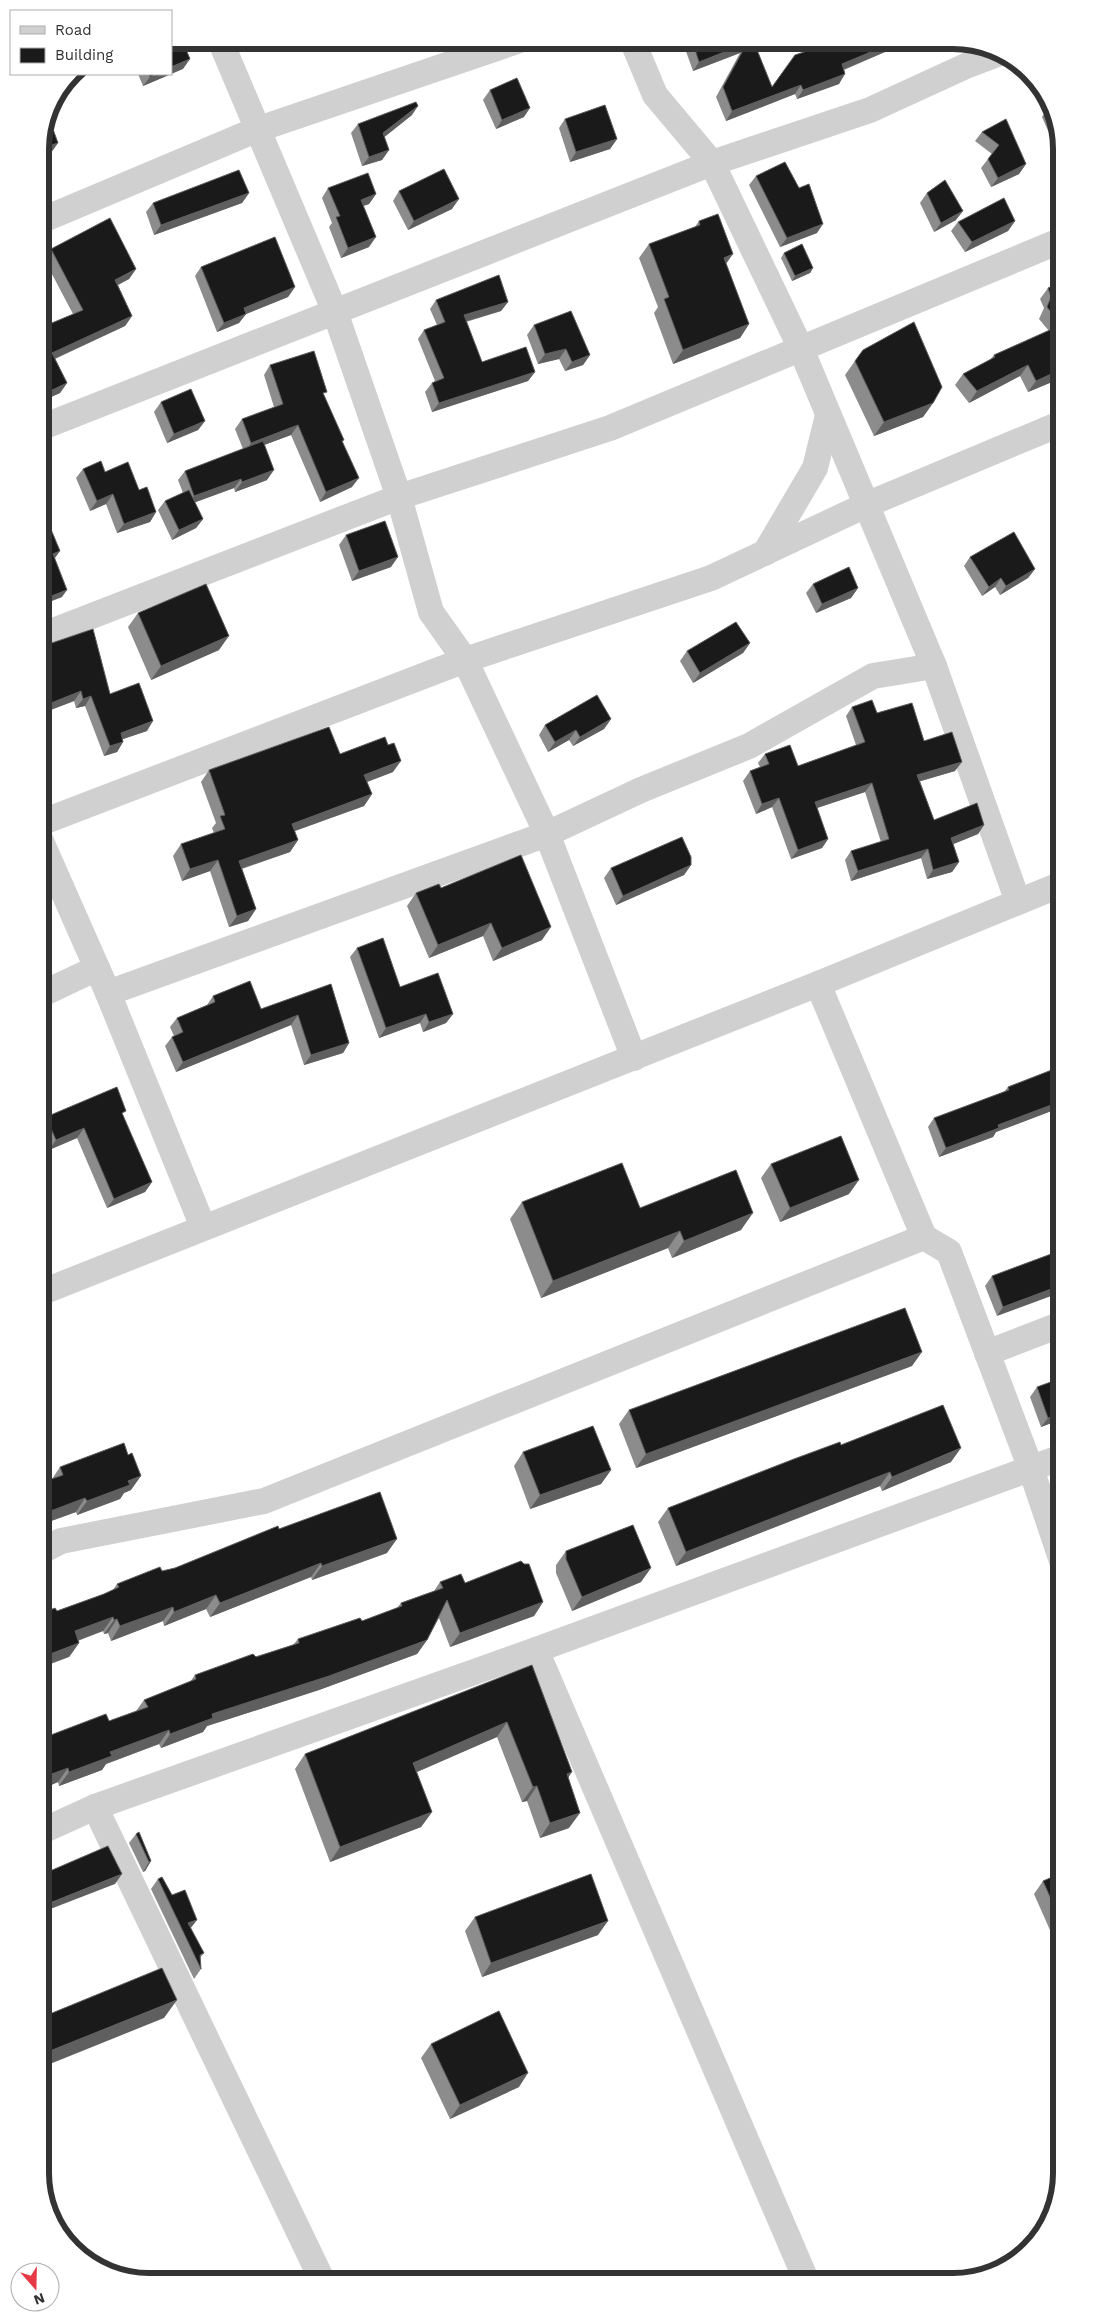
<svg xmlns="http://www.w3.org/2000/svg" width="1102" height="2322" viewBox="0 0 1102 2322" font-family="'Work Sans',sans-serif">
<rect width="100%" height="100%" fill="#fff"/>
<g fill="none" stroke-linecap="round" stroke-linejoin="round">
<!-- minor -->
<g stroke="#d0d0d0" stroke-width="26">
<path d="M220,40L335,312L399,497L431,612L465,660L547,834L634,1058"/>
<path d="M632,40L655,95L712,163L801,349L934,666L1018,902"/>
<path d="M40,221L256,130L520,40"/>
<path d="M40,428L712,163L870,110L968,65L997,54"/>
<path d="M765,553L815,468L828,415"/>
<path d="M40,636L399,497L610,428L1062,240"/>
<path d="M40,823L465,660L711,578L866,505L1062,423"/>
<path d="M40,839L108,993L203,1227"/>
<path d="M818,984L924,1237L949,1252L1031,1469L1062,1561"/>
<path d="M108,993L547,834L641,790L749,746L873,676L934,666"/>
<path d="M40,995L97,968"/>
<path d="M40,1293L818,984L1062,884"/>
<path d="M987,1353L1062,1324"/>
<path d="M40,1552L61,1541L264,1501L924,1237"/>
<path d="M536,1650L807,2282"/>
<path d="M95,1807L323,2282"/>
<path d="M40,1832L95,1807L536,1650L1062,1457"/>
</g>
</g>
<!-- wall -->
<g fill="#8c8c8c">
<path d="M290,40H316L293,48Z"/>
<path d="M685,40H753L772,87L805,52L804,50L811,40L892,43L885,52L844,70L839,84L797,99L795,94L726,121L716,97L740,53L693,71L683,43Z"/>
<path d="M183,69L143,86L138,74H171Z"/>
<path d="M490,90L524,117L496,129L483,100Z"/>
<path d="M1048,108H1054L1062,149V160H1061L1042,117Z"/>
<path d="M412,115L384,137L389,150L382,160L362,166L351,133L358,124Z"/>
<path d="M565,119L617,139L610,149L570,162L559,128Z"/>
<path d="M982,132L1026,164L1019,174L991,187L981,168L992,154L975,141Z"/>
<path d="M756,176L817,233L780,247L749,185Z"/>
<path d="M328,188L376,194L369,204L363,206L369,247L341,258L329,227L332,223L322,198Z"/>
<path d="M399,191L452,209L408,230L393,201Z"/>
<path d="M249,193L242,203L154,235L146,212L153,203Z"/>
<path d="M927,193L956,220L934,232L920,203Z"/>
<path d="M699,221L726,264L749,324L740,338L673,364L654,313L658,307L639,258L649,244L695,227Z"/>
<path d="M1015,221L1008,231L965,252L951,231L958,222Z"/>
<path d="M51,249L136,269L129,279L118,285L132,316L125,326L55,359L67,383L60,393L40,402V328L73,314L44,259Z"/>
<path d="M784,253L813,268L810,273L792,281L781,258Z"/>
<path d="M201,267L295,287L288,297L246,314L239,323L217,332L195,276Z"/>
<path d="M1062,282V386L1057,389L1052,382L1028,392L1020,376L969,403L955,385L963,374L990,360L994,355L1049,331L1039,319L1044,308L1040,299L1048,288Z"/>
<path d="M436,300L508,302L501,311L466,322L482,362L535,372L528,381L432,412L425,392L432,383L435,381L418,339L424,330L437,325L430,309Z"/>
<path d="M534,325L590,355L583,365L565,371L559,359L538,364L527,335Z"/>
<path d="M855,361L933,403L923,417L874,436L845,375Z"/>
<path d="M270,365L324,396L343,442L352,487L320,502L291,435L264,445L267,480L235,492L234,488L195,502L203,519L196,528L172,540L158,510L165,501L183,493L178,480L185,471L243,449L235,429L242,419L274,407L264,375Z"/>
<path d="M161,402L205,421L198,430L167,443L154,412Z"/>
<path d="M83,469L105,472L139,490L156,512L150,522L117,533L106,504L90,511L76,478Z"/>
<path d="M40,531L55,558H54L62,597L41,605L40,602Z"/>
<path d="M346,535L391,567L352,581L339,545Z"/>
<path d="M970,557L1035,569L1028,578L1000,595L995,587L982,596L964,566Z"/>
<path d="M813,584L858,588L851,598L816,613L806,593Z"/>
<path d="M138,613L219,650L151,680L128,627Z"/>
<path d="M750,643L743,653L693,683L680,661L687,651Z"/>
<path d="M43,646L110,694L147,731L123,739V742L117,752L104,756L85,706L76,708L74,701L40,714V650Z"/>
<path d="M852,707L877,713L924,741L955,771L920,781L934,820L984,825L978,834L953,844L959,862L952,872L927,879L921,858L851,881L845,860L851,851L881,842L865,792L817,808L828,839L822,848L791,859L772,807L756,814L743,781L750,771L760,767L758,763L765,754L798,766L856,745L846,716Z"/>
<path d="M611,719L604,729L573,746L569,740L548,752L539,735L545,725Z"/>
<path d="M340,754L393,772L367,782L372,794L364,806L294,831L298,840L290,852L242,869L256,909L248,921L229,927L210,871L182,881L173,856L181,844L214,833L212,828L216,823L201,782L209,770Z"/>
<path d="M691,865L684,875L616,905L604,878L611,868Z"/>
<path d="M441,888L542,940L493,961L483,936L429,958L407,906L416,893Z"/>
<path d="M357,948L400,987L453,1014L446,1023L423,1032L420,1023L379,1038L350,957Z"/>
<path d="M331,984L349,1043L343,1053L304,1065L291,1025L176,1072L165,1046L172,1037L174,1036L170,1027L177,1018L207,1005L213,996L261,1009Z"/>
<path d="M1062,1066V1107L996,1132L993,1137L939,1157L928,1127L934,1118L1004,1092L1008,1087Z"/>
<path d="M123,1116L152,1182L145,1192L107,1208L77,1138L49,1150L40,1129V1125L46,1117Z"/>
<path d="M771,1164L849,1194L780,1222L761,1178Z"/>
<path d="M522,1202L640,1208L741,1230L672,1258L668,1248L541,1298L510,1219Z"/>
<path d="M1062,1250L997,1316L985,1286L992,1276Z"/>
<path d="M912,1366L636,1468L619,1424L629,1410Z"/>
<path d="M1062,1378V1419L1041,1427L1030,1397L1037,1387Z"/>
<path d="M841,1445L951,1462L882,1491L880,1486L676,1566L658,1522L668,1508Z"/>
<path d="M523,1452L611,1470L601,1484L530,1509L514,1466Z"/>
<path d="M60,1467L131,1490L124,1493L120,1499L77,1515L76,1512L40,1525V1483L52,1479Z"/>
<path d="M279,1529L387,1553L312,1580L311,1577L210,1617L206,1609L164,1626L163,1621L111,1641L108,1633L104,1634L103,1631L78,1641L79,1643L69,1657L57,1611L104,1594L113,1590L117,1584L175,1568Z"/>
<path d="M566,1551L641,1582L572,1611L556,1573V1565Z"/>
<path d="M440,1582L465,1583L543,1602L534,1616L450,1647L439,1618L427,1640L417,1654L319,1690L207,1726L203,1732L161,1748L159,1744L106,1764L102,1770L59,1786L58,1782L42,1789L41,1786L40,1787V1742L43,1738L109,1721L136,1711L144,1700L190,1682L195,1675L293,1645L298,1639L362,1621L397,1608L401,1603L434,1591Z"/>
<path d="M532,1665L568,1778L569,1828L540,1838L527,1801L522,1802L497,1737L417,1772L432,1812L421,1827L330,1862L295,1769L305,1754Z"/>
<path d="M136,1834L151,1861L145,1871L143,1872L129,1843Z"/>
<path d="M1062,1873V1966L1055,1949L1057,1946L1034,1894L1043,1881Z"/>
<path d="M158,1879L204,1953L200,1958L201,1969L194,1979L151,1889Z"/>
<path d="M475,1917L598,1935L482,1977L465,1931Z"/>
<path d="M431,2044L519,2087L450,2119L421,2058Z"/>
</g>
<!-- shaded-wall -->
<g fill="#5f5f5f">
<path d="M299,40H316L293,48Z"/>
<path d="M747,43L740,53L693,71L699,62Z"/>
<path d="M892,43L885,52L835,73L842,64Z"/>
<path d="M190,59L183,69L143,86L150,77L156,74H171V67Z"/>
<path d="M845,74L839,84L797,99L803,90Z"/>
<path d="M801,85L795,94L726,121L732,111Z"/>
<path d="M418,106L412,115L377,143L383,133Z"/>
<path d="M530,108L524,117L496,129L502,120Z"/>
<path d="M617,139L610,149L570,162L576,152Z"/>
<path d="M58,143L51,153L40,156V149Z"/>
<path d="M389,150L382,160L362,166L369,157Z"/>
<path d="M1026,164L1019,174L991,187L998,178Z"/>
<path d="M249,193L242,203L154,235L161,225Z"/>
<path d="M376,194L369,204L354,209L361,200Z"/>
<path d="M459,199L452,209L408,230L414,221Z"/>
<path d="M963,211L956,220L934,232L941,223Z"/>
<path d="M1015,221L1008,231L965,252L972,242Z"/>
<path d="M823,224L817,233L780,247L787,238Z"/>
<path d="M376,237L369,247L341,258L348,248Z"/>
<path d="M733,254L723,268L724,258Z"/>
<path d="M813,268L810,273L792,281L795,276Z"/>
<path d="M136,269L129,279L108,290L115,280Z"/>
<path d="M295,287L288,297L246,314L239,323L217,332L224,323L244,308Z"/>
<path d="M508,302L501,311L457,324L464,315Z"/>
<path d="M132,316L125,326L45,363L52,353Z"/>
<path d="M749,324L740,338L673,364L683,350Z"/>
<path d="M566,349L559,359L538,364L545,354Z"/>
<path d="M590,355L583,365L565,371L572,362Z"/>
<path d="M1028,365L1020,376L969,403L977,391Z"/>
<path d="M1060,370L1052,382L1028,392L1036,381Z"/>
<path d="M535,372L528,381L432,412L439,403Z"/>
<path d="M1062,381V386L1057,389Z"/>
<path d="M67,383L60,393L40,402L48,392Z"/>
<path d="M933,403L923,417L874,436L884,422Z"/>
<path d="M205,421L198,430L167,443L174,434Z"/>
<path d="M298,425L291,435L245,452L251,443Z"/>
<path d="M274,470L267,480L235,492L242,482Z"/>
<path d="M359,478L352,487L320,502L326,492Z"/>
<path d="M241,479L234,488L188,505L194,496Z"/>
<path d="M113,494L106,504L90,511L97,501Z"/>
<path d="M156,512L150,522L117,533L124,524Z"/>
<path d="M203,519L196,528L172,540L179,530Z"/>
<path d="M60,551L55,558L48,561L53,554Z"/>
<path d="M398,557L391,567L352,581L359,571Z"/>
<path d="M1035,569L1028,578L1000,595L1006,586Z"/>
<path d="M1001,578L995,587L982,596L989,587Z"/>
<path d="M858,588L851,598L816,613L822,604Z"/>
<path d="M67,590L62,597L41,605L46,598Z"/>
<path d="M229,636L219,650L151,680L161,666Z"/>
<path d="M750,643L743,653L693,683L700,673Z"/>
<path d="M81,691L74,701L40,714L46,705Z"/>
<path d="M91,696L85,706L76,708L83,699Z"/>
<path d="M611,719L604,729L573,746L580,737Z"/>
<path d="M153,721L147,731L114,742L121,733Z"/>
<path d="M576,730L569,740L548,752L555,742Z"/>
<path d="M123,742L117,752L104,756L110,746Z"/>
<path d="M401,761L393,772L356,786L364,775Z"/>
<path d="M962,762L955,771L911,784L917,775Z"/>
<path d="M872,783L865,792L808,811L815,802Z"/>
<path d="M372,794L364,806L284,835L292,824Z"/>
<path d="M779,798L772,807L756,814L762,804Z"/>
<path d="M984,825L978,834L944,848L951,838Z"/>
<path d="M828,839L822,848L791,859L798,850Z"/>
<path d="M298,840L290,852L231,872L239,861Z"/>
<path d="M928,849L921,858L851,881L858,871Z"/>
<path d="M218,860L210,871L182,881L190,869Z"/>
<path d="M959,862L952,872L927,879L933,870Z"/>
<path d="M691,865L684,875L616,905L623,896Z"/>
<path d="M256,909L248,921L229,927L237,916Z"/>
<path d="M491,923L483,936L429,958L438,945Z"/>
<path d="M551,927L542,940L493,961L502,948Z"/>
<path d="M426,1014L420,1023L379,1038L386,1028Z"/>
<path d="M453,1014L446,1023L423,1032L429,1022Z"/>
<path d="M298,1015L291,1025L176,1072L183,1062Z"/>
<path d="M349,1043L343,1053L304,1065L311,1055Z"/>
<path d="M1062,1101V1107L996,1132L993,1137L939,1157L946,1148L998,1125Z"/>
<path d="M45,1117L40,1124V1120Z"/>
<path d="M84,1128L77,1138L49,1150L56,1140Z"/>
<path d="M859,1180L849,1194L780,1222L790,1208Z"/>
<path d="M152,1182L145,1192L107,1208L114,1199Z"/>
<path d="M753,1213L741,1230L672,1258L684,1241Z"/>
<path d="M48,1229L40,1240V1233Z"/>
<path d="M680,1231L668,1248L541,1298L553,1281Z"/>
<path d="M1062,1285V1292L997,1316L1003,1307Z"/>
<path d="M922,1352L912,1366L636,1468L646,1454Z"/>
<path d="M1062,1412V1419L1041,1427L1048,1418Z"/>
<path d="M961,1448L951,1462L882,1491L892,1477Z"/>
<path d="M611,1470L601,1484L530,1509L540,1495Z"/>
<path d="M890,1472L880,1486L676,1566L686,1552Z"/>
<path d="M141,1476L131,1490L124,1493L120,1499L77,1515L87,1501L128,1481Z"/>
<path d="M85,1498L76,1512L40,1525V1515Z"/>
<path d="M397,1539L387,1553L312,1580L322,1566Z"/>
<path d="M321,1563L311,1577L210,1617L220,1603Z"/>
<path d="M651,1568L641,1582L572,1611L582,1597Z"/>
<path d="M216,1595L206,1609L164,1626L174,1612Z"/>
<path d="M543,1602L534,1616L450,1647L460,1633Z"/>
<path d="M173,1607L163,1621L111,1641L120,1626Z"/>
<path d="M113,1617L103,1631L65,1645L75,1631Z"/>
<path d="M117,1619L108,1633L104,1634L114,1620Z"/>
<path d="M427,1640L417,1654L319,1690L207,1726L203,1732L161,1748L170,1734L212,1714Z"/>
<path d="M79,1643L69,1657L40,1668V1658Z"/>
<path d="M507,1722L497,1737L403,1778L413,1763Z"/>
<path d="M169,1730L159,1744L106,1764L102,1770L59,1786L69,1772L110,1752Z"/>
<path d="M68,1768L58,1782L42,1789L52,1774Z"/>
<path d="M51,1772L41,1786L40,1787V1776Z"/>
<path d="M572,1772L562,1787L567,1774Z"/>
<path d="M537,1786L527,1801L522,1802L533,1787Z"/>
<path d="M432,1812L421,1827L330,1862L340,1847Z"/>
<path d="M580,1813L569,1828L540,1838L550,1823Z"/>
<path d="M151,1861L145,1871L143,1872L149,1862Z"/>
<path d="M122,1874L115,1884L40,1913V1907Z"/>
<path d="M197,1920L190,1929L188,1923Z"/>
<path d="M608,1921L598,1935L482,1977L491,1963Z"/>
<path d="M177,2000L164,2018L40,2068V2055Z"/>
<path d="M528,2073L519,2087L450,2119L460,2105Z"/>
</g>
<!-- building -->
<g fill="#1a1a1a" stroke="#5f5f5f">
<path d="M171,40H182L190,59L171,67Z"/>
<path d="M692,40H753L772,87L795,55L813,49L811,40H891L892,43L842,64L845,74L803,90L801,85L732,111L723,87L747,43L699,62Z"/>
<path d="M149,74H156L150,77Z"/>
<path d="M517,78L530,108L502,120L490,90Z"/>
<path d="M416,102L418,106L383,133L389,150L369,157L358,124Z"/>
<path d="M605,105L617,139L576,152L565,119Z"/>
<path d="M1053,106L1054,108L1059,133L1048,108Z"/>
<path d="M1006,119L1026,164L998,178L988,159L999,145L982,132Z"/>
<path d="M50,121L58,143L40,149V142L45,123Z"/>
<path d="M785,162L799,188L809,184L823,224L787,238L756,176Z"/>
<path d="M444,169L459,199L414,221L399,191Z"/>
<path d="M239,170L249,193L161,225L153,203Z"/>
<path d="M368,173L376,194L361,200L376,237L348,248L336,217L340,216L328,188Z"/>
<path d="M945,180L963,211L941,223L927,193Z"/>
<path d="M1004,198L1015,221L972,242L958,222Z"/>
<path d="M718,214L733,254L724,258L749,324L683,350L664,299L669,297L649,244L700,225L699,221Z"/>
<path d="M110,218L136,269L115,280L132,316L52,353L67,383L48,392L42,380L40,381V328L83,310L51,249Z"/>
<path d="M275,237L295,287L244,308L246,314L224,323L201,267Z"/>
<path d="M802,244L813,268L795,276L784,253Z"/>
<path d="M499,275L508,302L464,315L482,362L526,347L535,372L439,403L432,383L444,378L424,330L445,322L436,300Z"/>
<path d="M1062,282V374L1060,370L1036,381L1028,365L977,391L963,374L995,357L994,355L1061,325L1047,307L1051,297L1048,288Z"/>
<path d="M571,311L590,355L572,362L566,349L545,354L534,325Z"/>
<path d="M914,322L942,387L933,403L884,422L855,361L863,350Z"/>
<path d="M314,351L327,392L323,393L344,440L342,441L359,478L326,492L298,425L251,443L242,419L283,404L270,365Z"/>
<path d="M191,389L205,421L174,434L161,402Z"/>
<path d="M263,441L274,470L242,482L241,479L194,496L185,471Z"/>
<path d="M101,461L105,472L128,462L139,490L147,487L156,512L124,524L113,494L97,501L83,469Z"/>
<path d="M189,490L203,519L179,530L165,501Z"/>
<path d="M385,521L398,557L359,571L346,535Z"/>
<path d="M50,527L60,551L53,554L67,590L46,598L40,583V531Z"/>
<path d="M1014,532L1035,569L1006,586L1001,578L989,587L970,557Z"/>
<path d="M849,567L858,588L822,604L813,584Z"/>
<path d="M206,584L229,636L161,666L138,613Z"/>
<path d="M736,622L750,643L700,673L687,651Z"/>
<path d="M93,629L110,694L139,683L153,721L121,733L123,742L110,746L91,696L83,699L81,691L46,705L40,690V660L47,657L43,646Z"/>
<path d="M597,695L611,719L580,737L576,730L555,742L545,725Z"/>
<path d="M872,700L877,713L912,703L924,741L952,732L962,762L917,775L934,820L977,803L984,825L951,838L959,862L933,870L928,849L858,871L851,851L889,839L872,783L815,802L828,839L798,850L779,798L762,804L750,771L769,764L765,754L790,745L798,766L865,742L852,707Z"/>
<path d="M329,727L340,754L385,737L388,745L394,743L401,761L364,775L372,794L292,824L298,840L239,861L256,909L237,916L218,860L190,869L181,844L225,829L220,816L225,815L209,770Z"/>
<path d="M682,837L691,857V865L623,896L611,868Z"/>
<path d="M521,855L551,927L502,948L491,923L438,945L416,893L439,884L441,888Z"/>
<path d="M383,938L400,987L438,973L453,1014L429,1022L426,1014L386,1028L357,948Z"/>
<path d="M250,981L261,1009L331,984L349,1043L311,1055L298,1015L183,1062L172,1037L183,1032L177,1018L215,1002L213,996Z"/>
<path d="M1062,1066V1101L998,1125L999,1128L946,1148L934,1118L1009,1090L1008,1087Z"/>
<path d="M117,1087L126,1111L122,1113L152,1182L114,1199L84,1128L56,1140L46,1117Z"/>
<path d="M40,1108L45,1117L40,1120Z"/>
<path d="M841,1136L859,1180L790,1208L771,1164Z"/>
<path d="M622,1163L640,1208L736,1170L753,1213L684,1241L680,1231L553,1281L522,1202Z"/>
<path d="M40,1214L48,1229L40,1233Z"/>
<path d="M1062,1250V1285L1003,1307L992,1276Z"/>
<path d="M905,1308L922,1352L646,1454L629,1410Z"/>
<path d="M1062,1378V1412L1048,1418L1037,1387Z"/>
<path d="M943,1405L961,1448L892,1477L890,1472L686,1552L668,1508L794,1459L840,1442L841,1445Z"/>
<path d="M593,1426L611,1470L540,1495L523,1452Z"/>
<path d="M124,1443L128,1455L132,1453L141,1476L128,1481L130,1485L87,1501L85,1498L40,1515V1483L63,1475L60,1467Z"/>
<path d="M380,1492L397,1539L322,1566L321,1563L220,1603L216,1595L174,1612L173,1607L120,1626L117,1619L114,1620L113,1617L75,1631L79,1643L40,1658V1614L55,1608L57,1611L104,1594L119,1587L117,1584L160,1567L162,1571L175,1568L278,1526L279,1529Z"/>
<path d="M633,1525L651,1568L582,1597L566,1559V1551Z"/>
<path d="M521,1561L524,1564H529L543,1602L460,1633L447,1600L427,1640L329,1676L212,1714L213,1718L170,1734L169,1730L110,1752L112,1756L69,1772L68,1768L52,1774L51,1772L40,1776V1748L46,1745L43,1738L106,1714L109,1721L148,1707L144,1700L196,1679L195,1675L253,1654L256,1657L299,1643L298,1639L360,1618L362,1621L402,1606L401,1603L443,1588L440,1582L461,1574L465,1583Z"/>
<path d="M532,1665L572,1772L567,1774L580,1813L550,1823L537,1786L533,1787L507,1722L413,1763L432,1812L340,1847L305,1754Z"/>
<path d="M139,1832L151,1861L149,1862L136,1834Z"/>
<path d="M108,1846L122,1874L40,1907V1872L49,1868L50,1871Z"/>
<path d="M1062,1873V1924L1043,1881Z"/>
<path d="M591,1874L608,1921L491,1963L475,1917Z"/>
<path d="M162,1877L172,1895L185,1890L197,1920L188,1923L204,1953L200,1955L201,1969L158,1879Z"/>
<path d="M162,1968L177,2000L40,2055V2018Z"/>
<path d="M499,2011L528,2073L460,2105L431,2044Z"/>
</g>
<!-- crop -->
<path d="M0 0H1102V2322H0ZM149 49H953A100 100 0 0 1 1053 149V2173A100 100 0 0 1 953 2273H149A100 100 0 0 1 49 2173V149A100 100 0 0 1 149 49Z" fill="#fff" fill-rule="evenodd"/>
<path fill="none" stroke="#333" stroke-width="6" d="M149 49H953A100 100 0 0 1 1053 149V2173A100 100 0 0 1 953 2273H149A100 100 0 0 1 49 2173V149A100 100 0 0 1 149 49Z"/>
<!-- legend -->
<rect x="10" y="10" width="162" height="65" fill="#ffffff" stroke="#adadad"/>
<rect x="20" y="26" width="25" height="8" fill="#d0d0d0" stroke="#adadad"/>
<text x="55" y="35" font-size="15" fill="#333333">Road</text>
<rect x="20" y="48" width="25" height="15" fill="#1a1a1a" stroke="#adadad"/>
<text x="55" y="60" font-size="15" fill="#333333">Building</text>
<!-- north arrow -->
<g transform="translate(35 2287) rotate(160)"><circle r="24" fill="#ffffff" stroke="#adadad"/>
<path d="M0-4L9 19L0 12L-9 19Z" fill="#e63946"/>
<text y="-8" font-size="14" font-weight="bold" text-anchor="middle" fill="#333333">N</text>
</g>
</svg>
